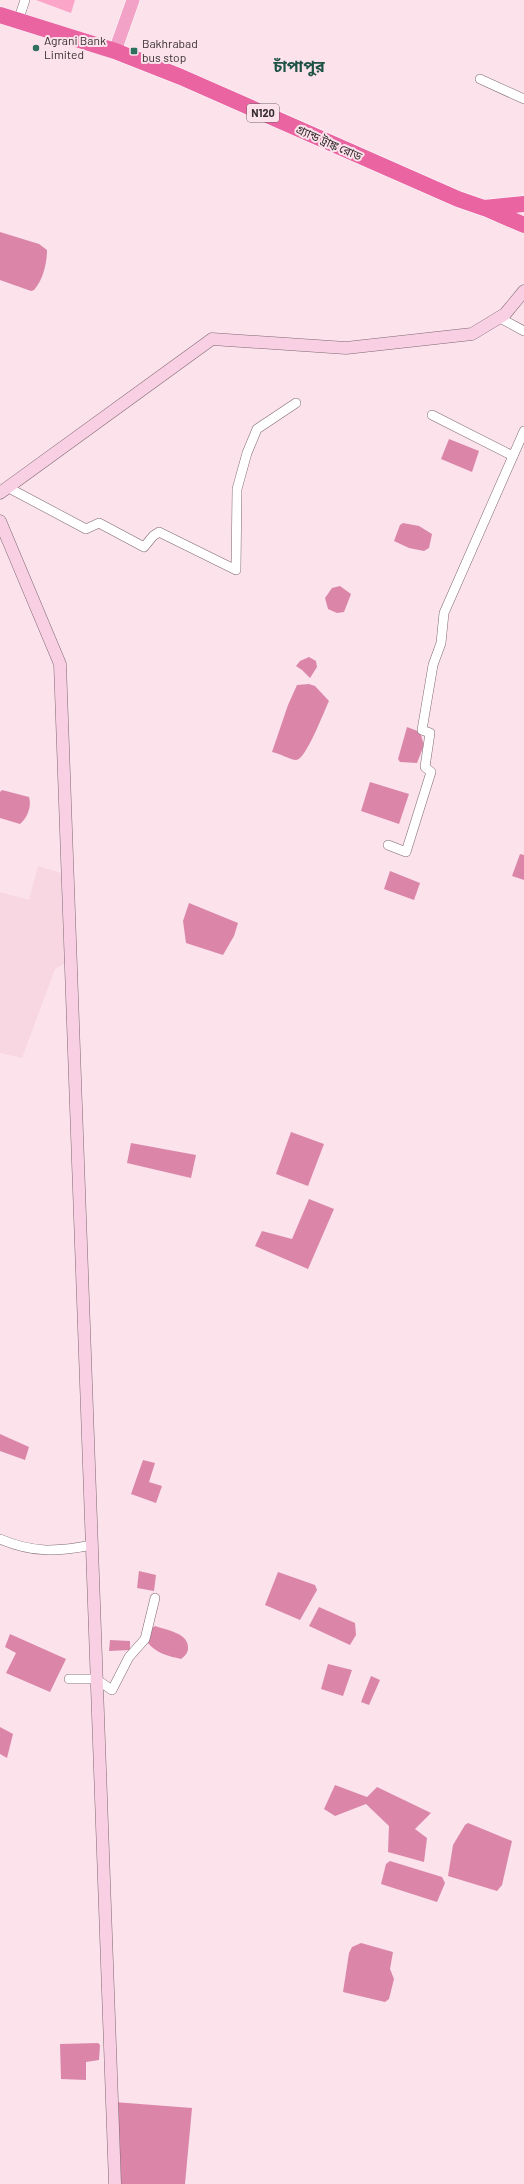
<svg xmlns="http://www.w3.org/2000/svg" width="524" height="2184" viewBox="0 0 524 2184" font-family="Barlow,'Noto Sans Bengali',sans-serif">
<rect width="100%" height="100%" fill="#fbe2eb"/>
<!-- built -->
<path fill="#f8d6e2" d="M38,866L61,873L64,964L55,969L22,1058L0,1053V892L29,900Z"/>
<!-- green -->
<path fill="#fba5c8" d="M36,0H75L71,13Z"/>
<!-- water -->
<g fill="#db86a9">
<path d="M0,232L39,244L47,250C47,263 43,280 34,290L31,291L0,280Z"/>
<path d="M449,439L479,451L472,472L441,459Z"/>
<path d="M403,523L419,526L432,534L429,548L424,551L409,548L394,541L400,525Z"/>
<path d="M340,586L351,594L344,612L337,613L328,609L325,598L332,588Z"/>
<path d="M309,657L316,661L317,667L310,678L302,670L296,666L300,661Z"/>
<path d="M309,684L315,686L329,701C324,711 306,760 296,760C291,760 279,753 272,752L288,705L297,685Z"/>
<path d="M407,727L420,732L424,745L417,763L400,762L398,759Z"/>
<path d="M370,782L409,794L399,824L361,811Z"/>
<path d="M2,790L29,797C32,807 27,818 20,824L0,818V792Z"/>
<path d="M520,854L524,855V880L512,876Z"/>
<path d="M390,871L420,883L414,900L384,889Z"/>
<path d="M189,903L238,923L234,936L223,955L186,943L183,921Z"/>
<path d="M291,1132L324,1144L308,1186L276,1174Z"/>
<path d="M131,1143L196,1155L191,1178L127,1163Z"/>
<path d="M309,1199L334,1209L308,1269L255,1246L262,1231L292,1239Z"/>
<path d="M0,1434L29,1447L25,1460L0,1451Z"/>
<path d="M143,1460L155,1463L149,1482L162,1486L156,1503L131,1494Z"/>
<path d="M139,1571L156,1575L154,1591L137,1588Z"/>
<path d="M278,1572L315,1585L317,1590L300,1620L265,1605Z"/>
<path d="M319,1607L355,1623L356,1635L350,1645L309,1626Z"/>
<path d="M155,1626C166,1630 189,1633 188,1648C188,1653 185,1656 181,1659C168,1656 156,1653 148,1643L151,1629Z"/>
<path d="M10,1634L66,1659L50,1692L6,1673L16,1653L5,1647Z"/>
<path d="M110,1640L130,1641V1650L109,1651Z"/>
<path d="M328,1664L352,1670L343,1696L321,1689Z"/>
<path d="M371,1676L380,1680L369,1705L361,1702Z"/>
<path d="M0,1727L13,1734L7,1758L0,1754Z"/>
<path d="M335,1785L367,1797L377,1787L431,1813L415,1829L427,1838L424,1862L388,1852L389,1826L366,1804L335,1816L324,1809Z"/>
<path d="M468,1823L512,1841L502,1885L497,1891L448,1876L453,1845L465,1825Z"/>
<path d="M390,1861L442,1877L445,1883L437,1902L381,1884L386,1864Z"/>
<path d="M361,1943L393,1952L390,1969L394,1979L389,1999L385,2002L343,1992L349,1953L352,1947Z"/>
<path d="M98,2043L100,2045L99,2060L86,2062V2080L61,2079L60,2044Z"/>
<path d="M114,2102L192,2108L185,2184H119Z"/>
</g>
<g fill="none" stroke-linecap="round" stroke-linejoin="round">
<!-- street casing -->
<g stroke="#7f6971" stroke-width="10">
<g id="street">
<path d="M18,21L25,0"/>
<path d="M480,79L524,99"/>
<path d="M500,318L524,331"/>
<path d="M432,415L513,456"/>
<path d="M7,487L86,529L99,523L144,547L153,536L159,532L236,570L237,489L247,453L257,429L296,403"/>
<path d="M388,845L406,852L431,772L425,767L430,733L422,730L433,665L441,643L444,613L524,431"/>
<path d="M0,1539C33,1553 57,1552 92,1545"/>
<path d="M69,1679H96L112,1690L129,1657L145,1639L155,1598"/>
</g>
</g>
<!-- secondary casing -->
<g stroke="#7f6971" stroke-width="13">
<g id="secondary">
<path d="M0,493L212,339L346,348L472,334L505,314L524,291"/>
<path d="M0,521L60,664L115,2184"/>
</g>
</g>
<!-- primary casing -->
<g stroke="#fff" stroke-width="14">
<path id="primary" d="M115,51L133,0"/>
</g>
<!-- highway casing -->
<g stroke="#fff" stroke-width="17">
<g id="highway">
<path d="M0,15L115,51L181,77L458,199L484,208L524,204"/>
<path d="M487,209L524,225"/>
</g>
</g>
<!-- street -->
<use href="#street" stroke="#fff" stroke-width="9"/>
<!-- secondary -->
<use href="#secondary" stroke="#f9d0e3" stroke-width="12"/>
<!-- primary -->
<use href="#primary" stroke="#f2a2c7" stroke-width="13"/>
<!-- highway -->
<use href="#highway" stroke="#ea64a2" stroke-width="16"/>
</g>
<!-- markers -->
<g fill="#2e6f5e" stroke="#fbe2eb" stroke-width="1.5">
<circle cx="36" cy="48" r="4"/>
<rect x="130" y="47" width="8" height="8" rx="2"/>
</g>
<g text-anchor="middle" stroke-width="4" stroke-linejoin="round" paint-order="stroke">
<!-- shield labels -->
<rect fill="#fbe2eb" stroke="#72656a" stroke-width="1" x="247" y="104" width="32" height="18" rx="3"/>
<g font-size="11" font-weight="bold" fill="#382f32">
<text x="263" y="117">N120</text>
</g>
<!-- poi labels -->
<g font-size="12" fill="#382f32" stroke="#fbe2eb" text-anchor="start">
<text x="44" y="45">Agrani Bank<tspan x="44" dy="14">Limited</tspan></text>
<text x="142" y="48">Bakhrabad<tspan x="142" dy="14">bus stop</tspan></text>
</g>
<!-- street labels -->
<g font-size="12" fill="#382f32" stroke="#fbe2eb">
<text transform="translate(329 143) rotate(24)" y="4">গ্র্যান্ড ট্রাঙ্ক রোড</text>
</g>
<!-- district labels -->
<g font-size="16" font-weight="bold" fill="#1e5245" stroke="#fbe2eb">
<text x="299" y="72">চাঁপাপুর</text>
</g>
</g>
</svg>
